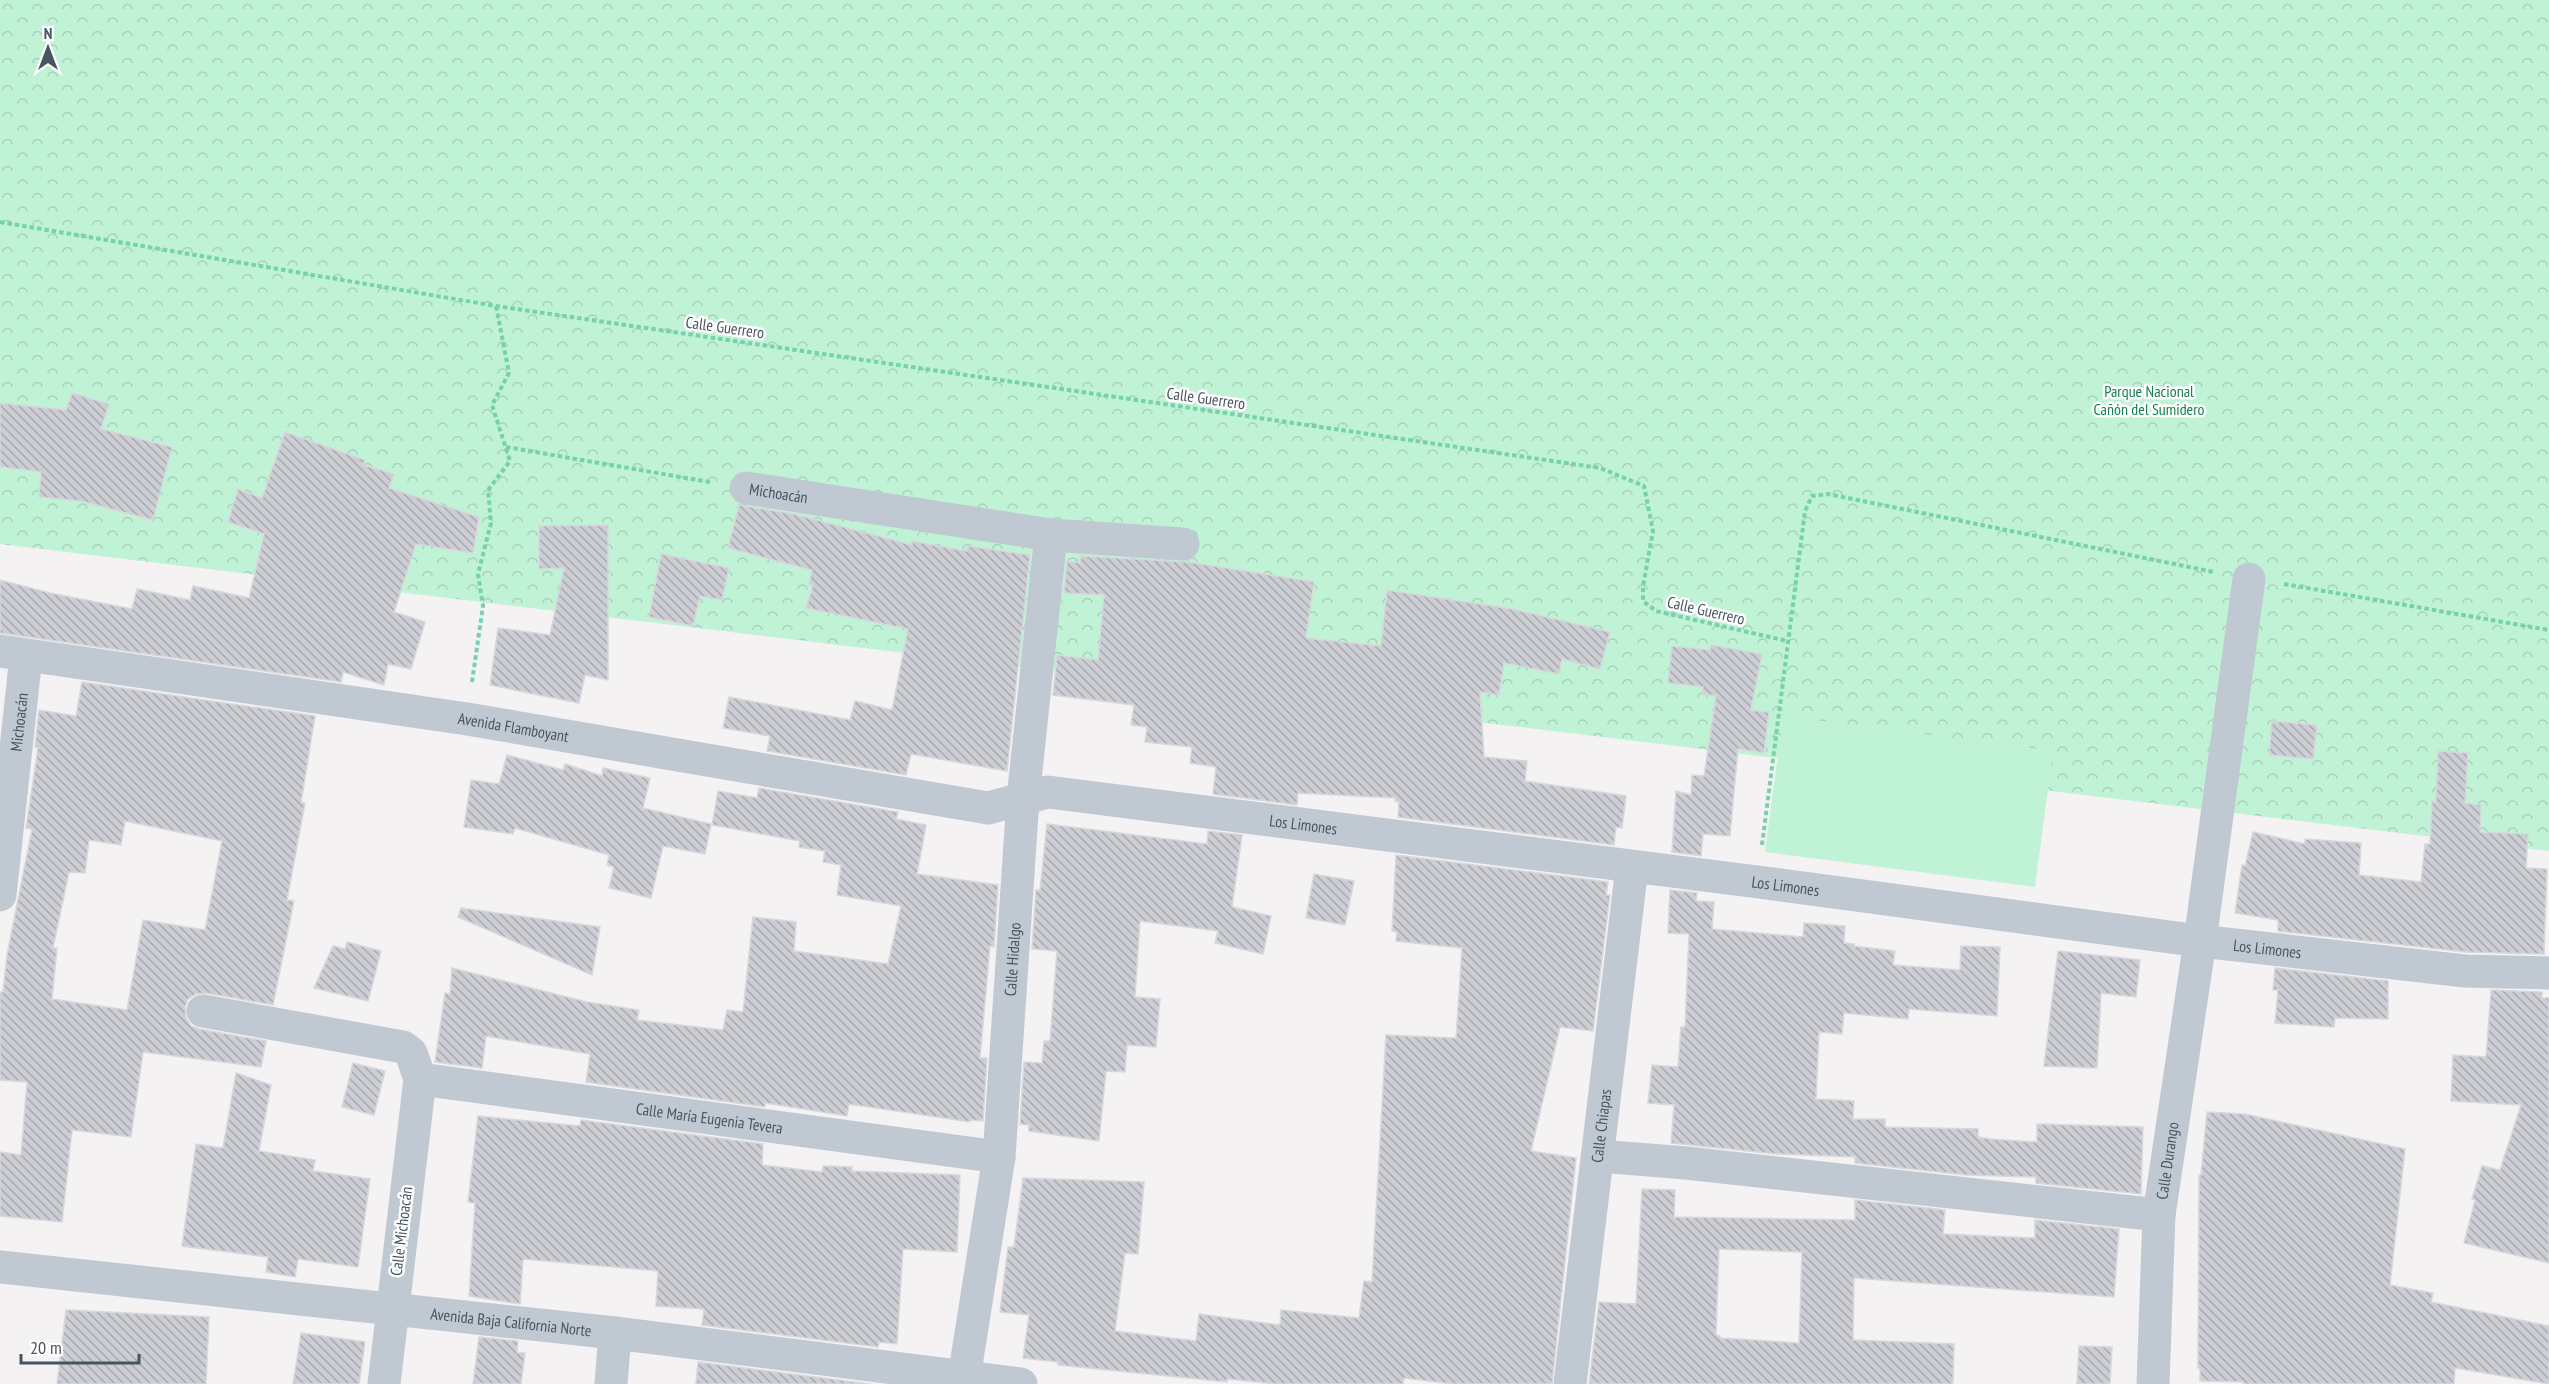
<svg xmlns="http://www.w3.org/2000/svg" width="2549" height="1384" viewBox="0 0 2549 1384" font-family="'PT Sans Narrow',sans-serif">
<defs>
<pattern id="park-crowns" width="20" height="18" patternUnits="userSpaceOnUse" patternTransform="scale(1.5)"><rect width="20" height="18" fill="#c0f2d6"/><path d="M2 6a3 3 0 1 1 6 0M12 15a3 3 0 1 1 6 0" fill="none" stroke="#a6d1ba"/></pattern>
<pattern id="building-back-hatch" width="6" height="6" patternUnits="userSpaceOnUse" patternTransform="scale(1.5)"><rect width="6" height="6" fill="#ccced4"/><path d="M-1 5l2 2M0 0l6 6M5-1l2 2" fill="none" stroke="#a8aaaf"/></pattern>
</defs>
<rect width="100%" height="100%" fill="#f4f2f2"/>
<!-- park -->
<path fill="url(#park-crowns)" d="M0,0H2549V851L0,544Z"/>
<!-- garden -->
<path fill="#c0f2d6" d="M1783,716L2053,751L2035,887L1765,852Z"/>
<!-- building -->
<g fill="url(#building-back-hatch)" stroke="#d6d8dd" stroke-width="1.5" fill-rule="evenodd">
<path d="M72,393L109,404L101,429L172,447L153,520L81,501L39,497L41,472L0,467V403L66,410Z"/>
<path d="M285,432L365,460L363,465L394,474L389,488L479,517L473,553L416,544L394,612L425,622L411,669L388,664L384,685L343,672L341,682L0,633V580L50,593L132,609L137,589L190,600L193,586L249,598L264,534L228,522L238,489L262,498Z"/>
<path d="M739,505L794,514L912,545V541L967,551V546L1030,555L1007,771L911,754L906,775L767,751L770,736L723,728L729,697L850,720L855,701L892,710L908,629L806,608L813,585L809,584L812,570L728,548Z"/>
<path d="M608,525V680L585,675L579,703L490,685L498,628L550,635L564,568L539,569V526Z"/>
<path d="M661,554L729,568L722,600L700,596L693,626L649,617Z"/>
<path d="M1081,556L1188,562L1314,582L1306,638L1381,646L1387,590L1512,609L1610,632L1600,669L1562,659L1559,674L1504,663L1499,695L1480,692L1484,757L1527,761L1525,781L1626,796L1622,828L1616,827L1614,845L1398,817L1399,802L1395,801L1396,798L1298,793L1297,805L1213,794L1216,767L1190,763L1192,747L1145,742L1147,727L1131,725L1134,705L1053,695L1057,655L1098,660L1104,595L1064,593L1067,561L1080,563Z"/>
<path d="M1711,645L1762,654L1751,710L1769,712L1764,753L1738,749L1730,836L1703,834L1701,856L1672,852L1676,791L1691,795L1692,775L1704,776L1716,696L1702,694L1703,687L1668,683L1672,646L1710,650Z"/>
<path d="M82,682L315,716L301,803H305L287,900L294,901L273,1005L206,993L196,994L188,999L185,1007L186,1018L191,1026L199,1029L266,1041L261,1067L143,1052L131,1137L72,1130L62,1222L0,1216V1152L21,1155L27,1082L0,1080V992H3L7,955L32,829L26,828L38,748L35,747L39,710L76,716ZM125,821L222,841L205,930L143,920L127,1010L52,999L57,948H53L69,872L85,873L89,840L121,845Z"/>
<path d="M2272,721L2317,725L2313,759L2269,755Z"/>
<path d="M2438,751L2468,753L2465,803L2481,805L2480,832L2528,834L2526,868L2547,869L2544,954L2466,952L2278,931V920L2235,913L2242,865L2245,866L2253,832L2305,844V839L2361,843L2359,875L2421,882L2425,844H2430L2432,801L2436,802Z"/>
<path d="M507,755L563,770L565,764L602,776L603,768L650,778L643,808L711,824L705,854L663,846L651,898L609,888L614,867L607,865L609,855L515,828L513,834L464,827L471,780L499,784Z"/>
<path d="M759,788L898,812L896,819L926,825L917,874L998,885L994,947L990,946L980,1058H987L983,1121L970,1120V1122L849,1104L847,1116L765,1103V1107L586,1082L590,1054L486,1036L482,1068L435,1062L445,993L450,994L452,968L587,1002L639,1010L637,1020L723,1030L727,1010L743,1012L753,917L796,922L794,951L888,964L901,906L837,895L841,865L823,862L825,851L799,847L800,841L712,825L718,791L757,798Z"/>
<path d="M1047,824L1207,844L1208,831L1242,835L1232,907L1271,916L1263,954L1215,943L1218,931L1140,921L1135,997L1160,999L1156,1047L1127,1045L1125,1072L1106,1071L1099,1141L1029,1131V1125L1020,1124L1024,1062L1042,1063L1044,1041H1050L1057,951L1032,949L1036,890H1040Z"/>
<path d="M1396,855L1608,882L1606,895H1610L1593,1031L1560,1027L1531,1151L1576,1158L1552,1384H1452L1404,1378L1403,1384H1276L1227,1379V1382L1058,1365V1362L1023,1358L1029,1315L1000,1312L1008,1247H1014L1023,1178L1144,1182L1138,1254L1125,1253L1115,1331L1196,1341L1199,1314L1280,1325L1281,1310L1359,1318L1364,1281L1372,1282L1386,1035L1456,1038L1462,948L1396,941L1397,932L1392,931Z"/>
<path d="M1314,874L1354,881L1345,925L1306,918Z"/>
<path d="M1670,890L1697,893L1696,901L1714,902L1712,929L1803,937L1804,923L1845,926L1844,943L1854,944V946L1895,951L1893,965L1960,970L1961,946L2000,947L1997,1016L1909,1009L1908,1019L1844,1013L1842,1034L1819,1032L1816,1099L1854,1101L1853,1119H1885V1127L1978,1129V1137L1991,1139L2035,1142L2037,1141V1124L2143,1127L2141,1194L2036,1183V1177L1967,1175L1855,1163V1157L1777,1154L1671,1143L1674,1105L1648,1103L1652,1065L1678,1067L1681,1027H1685L1689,934L1668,933Z"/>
<path d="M461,908L600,927L592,975L458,917Z"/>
<path d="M347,942L381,951L368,1001L314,988L333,946L345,949Z"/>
<path d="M2058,951L2140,960L2136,997L2101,993L2097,1068L2044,1066Z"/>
<path d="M2275,968L2388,981V1019L2335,1018L2334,1027L2275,1023L2278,990H2273Z"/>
<path d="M2491,990L2542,992V998H2549V1263L2464,1243L2475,1200L2472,1199L2482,1166L2500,1170L2521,1105L2451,1101L2453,1055L2486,1057Z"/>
<path d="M353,1063L385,1071L374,1115L342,1107Z"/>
<path d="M236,1073L271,1085L259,1151L315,1160L313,1171L370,1179L358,1267L298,1259L295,1277L266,1272L268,1257L182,1246L196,1144L223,1148Z"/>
<path d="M2207,1112L2245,1114L2405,1149L2390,1285L2433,1293L2431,1302L2549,1326V1384L2455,1368L2454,1384H2243V1382L2200,1381V1368H2198L2199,1175H2201Z"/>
<path d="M478,1116L580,1126L581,1120L763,1144L762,1165L822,1172L823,1166L852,1167V1171L960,1175L957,1252L903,1249L897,1344L879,1342L878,1347L702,1325L704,1309L656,1306L658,1271L523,1259L520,1304L469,1296L475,1203L468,1202Z"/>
<path d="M1642,1189L1675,1190L1674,1217L1855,1220V1200L1945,1210L1943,1234L2035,1238V1220L2119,1229L2114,1297L1854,1278L1853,1340L1954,1344L1953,1384H1589L1599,1302L1636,1304ZM1719,1249L1802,1252L1799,1343L1720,1338V1336L1716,1335Z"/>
<path d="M66,1310L209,1317L206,1384H57Z"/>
<path d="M301,1333L365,1342L359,1384H293Z"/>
<path d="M479,1337L518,1341L517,1353H525L521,1384H473Z"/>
<path d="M2079,1346L2112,1347L2110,1384H2077Z"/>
<path d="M698,1362L871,1384H696Z"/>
</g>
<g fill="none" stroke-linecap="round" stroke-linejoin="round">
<!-- path -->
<g stroke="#76d2a9" stroke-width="4" stroke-dasharray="4.5 3" stroke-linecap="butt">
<path d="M0,222L496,306L1600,468L1644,486L1653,531L1643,586V601L1656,611L1787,641"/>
<path d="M506,447L710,482"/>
<path d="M2284,584L2549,630"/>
<path d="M472,682L483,606L478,574L491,523L488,490L510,461L492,405L509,373L496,306"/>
<path d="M1762,845L1805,511L1812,496L1828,494L2214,572"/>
</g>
<!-- minor -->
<g stroke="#c0c9d2" stroke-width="33">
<path id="s1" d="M746,488L1051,535L1183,544"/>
<path id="s2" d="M0,651L467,719L988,808L1048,792L1758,882L2200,941L2465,971L2549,973"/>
<path id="s3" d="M0,895L26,656"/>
<path d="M203,1011L403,1047L411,1053L420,1079L384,1384"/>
<path id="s4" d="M420,1079L999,1157"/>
<path d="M1599,1156L1686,1163L2159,1215"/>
<path id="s5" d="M0,1267L615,1333L1021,1384"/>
<path d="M611,1384L615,1333"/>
<path id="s6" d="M963,1384L999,1157L1023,799L1051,535"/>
<path id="s7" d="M1570,1384L1632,867"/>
<path id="s8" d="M2153,1384L2159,1215L2200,941L2249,579"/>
</g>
</g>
<g text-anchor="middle" stroke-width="5" stroke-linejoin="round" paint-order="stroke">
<!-- street labels -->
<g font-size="16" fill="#495461" stroke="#fff">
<text transform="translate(725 327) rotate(8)" y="6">Calle Guerrero</text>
<text transform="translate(1206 398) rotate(8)" y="6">Calle Guerrero</text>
<text dy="6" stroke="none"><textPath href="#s1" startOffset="33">Michoacán</textPath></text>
<text transform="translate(1706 610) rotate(13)" y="6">Calle Guerrero</text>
<text dy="6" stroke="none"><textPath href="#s3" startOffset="174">Michoacán</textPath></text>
<text dy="6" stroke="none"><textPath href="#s2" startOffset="519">Avenida Flamboyant</textPath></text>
<text dy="6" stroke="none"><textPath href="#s2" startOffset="1320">Los Limones</textPath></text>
<text dy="6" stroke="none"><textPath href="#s2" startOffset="1806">Los Limones</textPath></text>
<text dy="6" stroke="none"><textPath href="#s2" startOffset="2292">Los Limones</textPath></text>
<text dy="6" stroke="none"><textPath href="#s6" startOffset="428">Calle Hidalgo</textPath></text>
<text dy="6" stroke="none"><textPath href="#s4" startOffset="292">Calle María Eugenia Tevera</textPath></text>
<text dy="6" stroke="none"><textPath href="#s7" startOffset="260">Calle Chiapas</textPath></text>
<text dy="6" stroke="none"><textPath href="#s8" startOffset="224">Calle Durango</textPath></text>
<text transform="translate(401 1231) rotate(-83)" y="6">Calle Michoacán</text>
<text dy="6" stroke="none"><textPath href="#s5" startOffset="514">Avenida Baja California Norte</textPath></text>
</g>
<!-- park labels -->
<g font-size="16" fill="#148250" stroke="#fff">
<text x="2149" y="397">Parque Nacional<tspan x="2149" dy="18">Cañón del Sumidero</tspan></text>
</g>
</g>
<!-- north arrow -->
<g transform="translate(48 48)" stroke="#ffffff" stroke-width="4.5" paint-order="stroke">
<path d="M0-4.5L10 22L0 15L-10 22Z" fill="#495461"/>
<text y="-9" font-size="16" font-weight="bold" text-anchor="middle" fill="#495461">N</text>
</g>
<!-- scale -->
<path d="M21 1354v9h118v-9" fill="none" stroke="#495461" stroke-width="3"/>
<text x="30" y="1354" font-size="18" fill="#495461" stroke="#ffffff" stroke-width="4.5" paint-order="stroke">20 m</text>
</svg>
